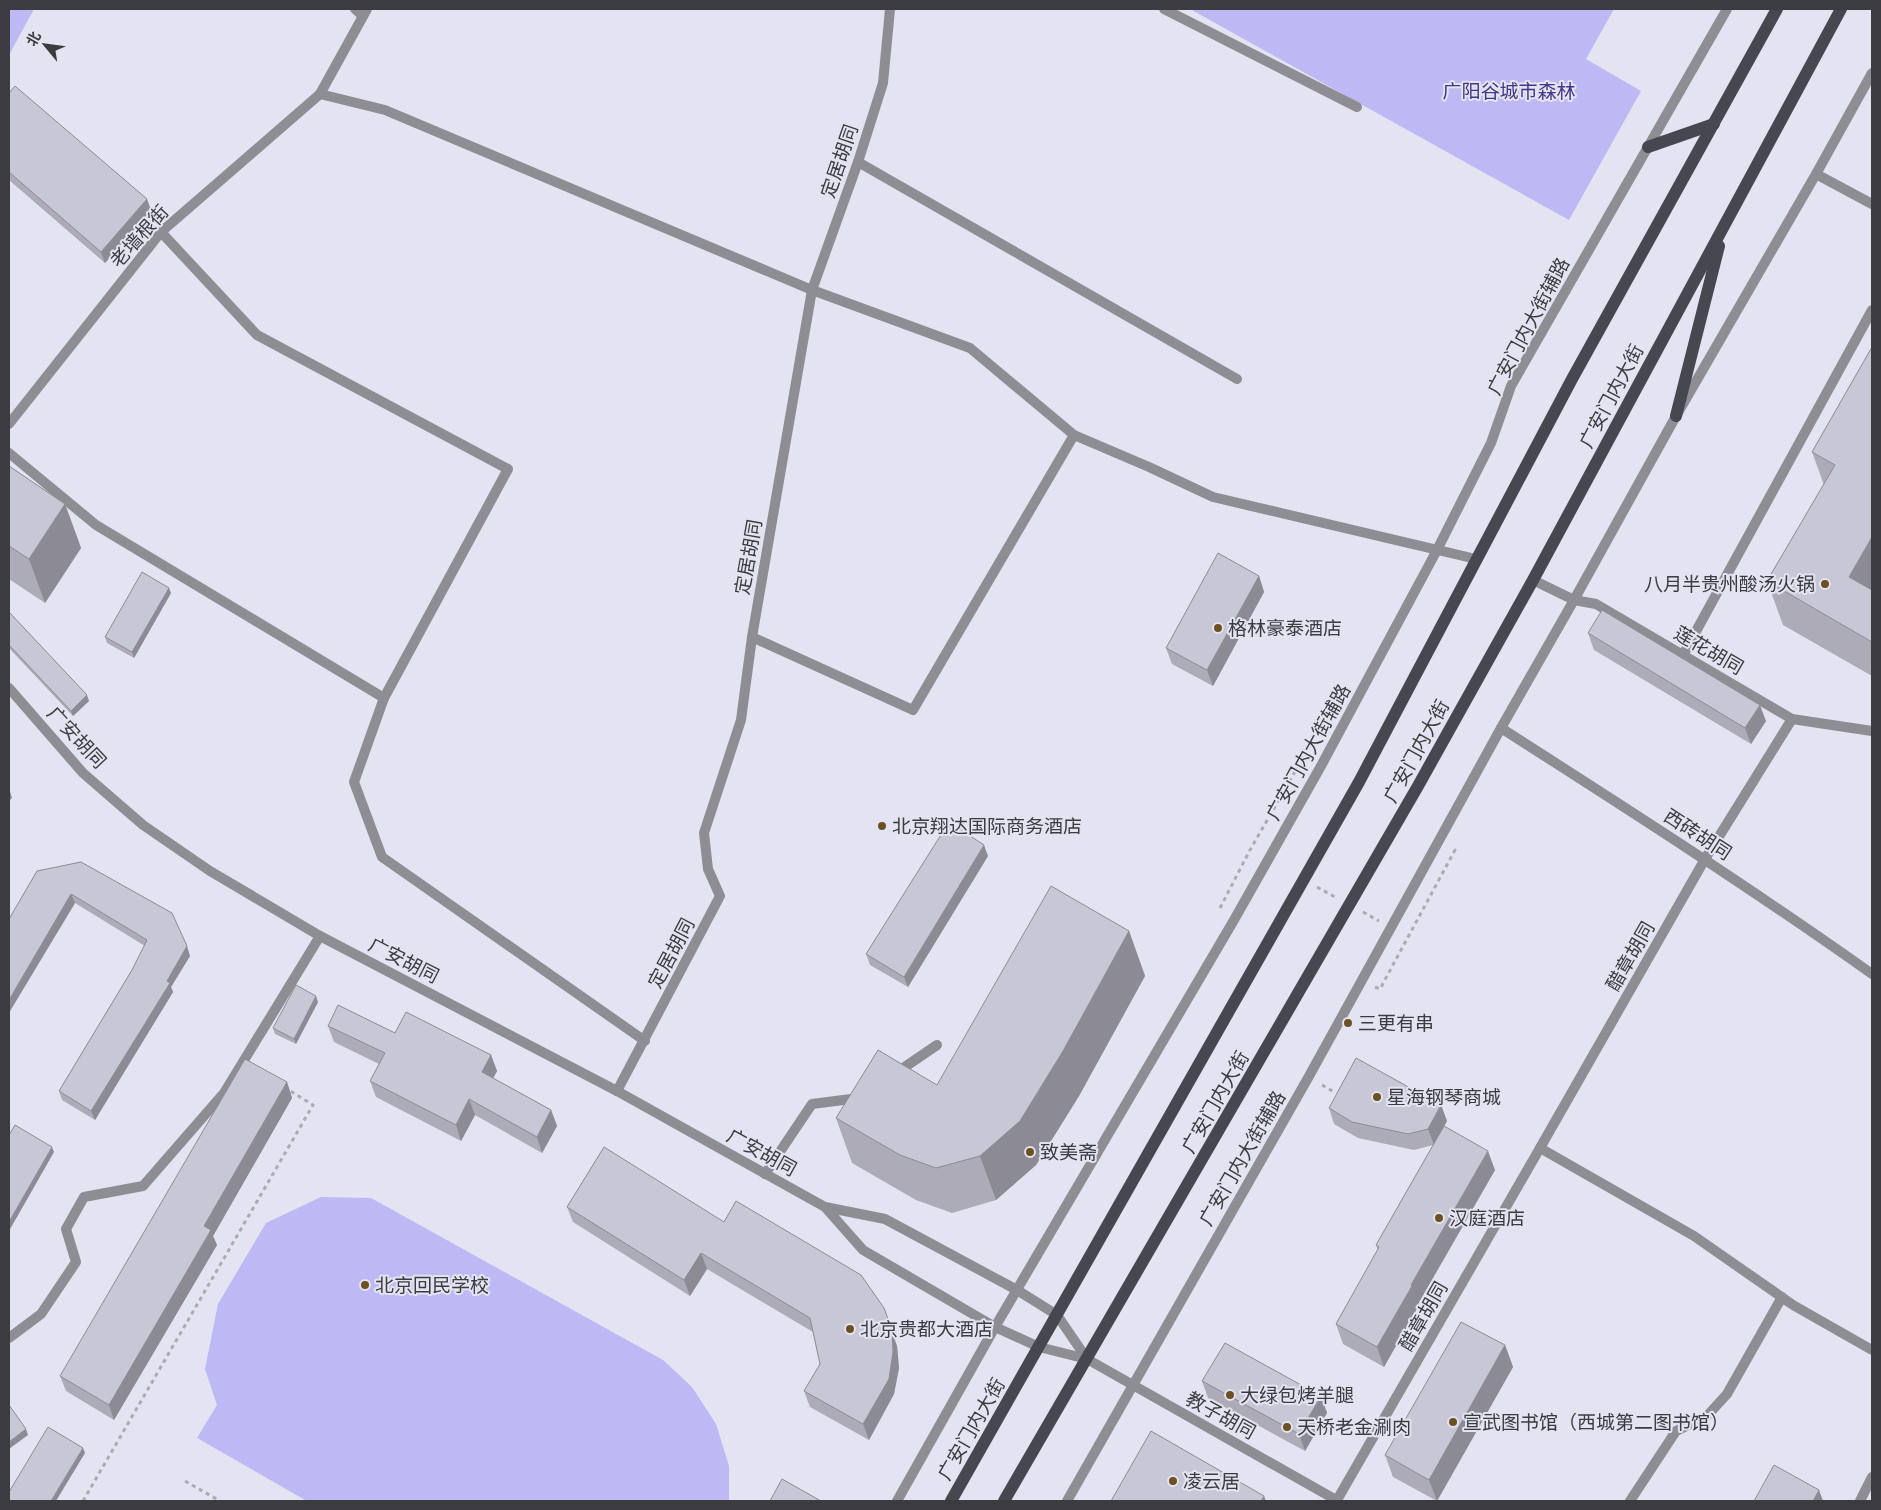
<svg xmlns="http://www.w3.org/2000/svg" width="1881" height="1510" viewBox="0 0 1881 1510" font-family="'PT Sans Narrow','Noto Sans SC',sans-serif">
<rect width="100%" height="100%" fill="#e3e3f1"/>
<!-- green -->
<g fill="#bcb9f4">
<path d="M9,9H34L9,55Z"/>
<path d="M1190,9H1614L1586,59L1641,91L1569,220Z"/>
<path d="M321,1197L371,1198L663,1360L692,1387L716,1424L729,1466V1501H307L197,1438L217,1405L205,1369L218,1304L266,1223Z"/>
</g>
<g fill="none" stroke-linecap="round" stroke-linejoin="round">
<!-- path -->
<g stroke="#ababb6" stroke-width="3" stroke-dasharray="4 4" stroke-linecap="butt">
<path d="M1317,887L1335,897"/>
<path d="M1220,908L1250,850L1304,756L1308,759"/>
<path d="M1363,912L1379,921"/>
<path d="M1375,987L1380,989L1455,850L1452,849"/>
<path d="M1322,1085L1334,1092"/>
<path d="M185,1481L220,1501"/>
<path d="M83,1501L313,1105L287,1089"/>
</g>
<!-- service -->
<g stroke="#8d8d93" stroke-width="10">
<path d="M355,9L363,16"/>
<path d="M367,9L320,94L385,110L812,290L970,348L1074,435L1149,467L1213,497L1476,559"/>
<path d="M1164,9L1357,107"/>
<path d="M858,162L1237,379"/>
<path d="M1816,174L1872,204"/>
<path d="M161,232L257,335L508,469L384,698L354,782L382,857L645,1041"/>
<path d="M9,424L161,232L320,94"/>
<path d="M9,453L96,525L384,698"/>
<path d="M1533,580L1574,600L1596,604L1792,719L1872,731"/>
<path d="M752,637L913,710L1074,435"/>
<path d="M1792,719L1705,859L1540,1148L1694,1236L1793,1305L1872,1350"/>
<path d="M1501,728C1626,808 1751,888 1872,974"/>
<path d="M617,1091L720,896L708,869L704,833L741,720L752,637L812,290L858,162L883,83L890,9"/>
<path d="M1337,1500L1540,1148"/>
<path d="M1630,1501L1676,1431L1707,1416L1727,1394L1782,1297"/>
<path d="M1860,1501L1872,1477"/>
</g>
<!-- minor -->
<g stroke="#8d8d93" stroke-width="10">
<path d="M1683,655L1872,310"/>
<path d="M896,1073L937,1045"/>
<path d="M765,1174L812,1104L859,1098"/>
<path d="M9,1338L41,1314L76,1262L66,1229L84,1197L143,1186L224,1093L320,936"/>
</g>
<!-- tertiary -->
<g stroke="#8d8d93" stroke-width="10">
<path d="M9,688L83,773L143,825L210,871L320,936L617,1091L825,1207L885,1219L1017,1290L1057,1315L1087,1359"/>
<path d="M825,1207L863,1250L995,1327L1039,1347L1087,1359L1338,1501"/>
<path d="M897,1501L995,1327L1234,920L1321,766L1437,550L1491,443L1511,386L1727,9"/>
<path d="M1067,1501L1308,1078L1501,728L1574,600L1676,416L1816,174L1872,73"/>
</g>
<!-- primary -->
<g stroke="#474751" stroke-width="12">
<path d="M1648,147L1714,124"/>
<path d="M1676,416L1719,246"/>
<path d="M951,1501L1359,782L1572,379L1777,9"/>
<path d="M1004,1501L1418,786L1533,580L1841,9"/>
</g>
</g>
<!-- wall -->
<g fill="#acabb7">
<path d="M9,93L151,210L105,263L9,180Z"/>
<path d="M1872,347V676L1783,625L1767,581L1824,485L1812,452Z"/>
<path d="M9,466L65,504L81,548L45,603L9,579Z"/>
<path d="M1259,576L1264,592L1213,686L1172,664L1166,648Z"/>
<path d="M171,593L134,658L107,643L105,637Z"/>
<path d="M9,612L89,701L73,716L9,648Z"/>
<path d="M1588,633L1766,721L1751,744L1594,650Z"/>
<path d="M988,856L908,987L870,965L866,954Z"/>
<path d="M37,871L190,956L171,987L173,992L95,1120L62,1100L59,1091L132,970L145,946L75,903L10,1011L9,1010V919Z"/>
<path d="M1129,931L1145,976L1079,1096L1036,1165L996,1200L952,1213L916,1200L852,1163L836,1118L937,1085Z"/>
<path d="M318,1002L296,1044L275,1034L273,1028Z"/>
<path d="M328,1026L395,1033L491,1055L497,1071L493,1078L551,1110L557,1126L542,1153L475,1115L461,1141L376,1097L370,1081L379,1064L334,1042Z"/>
<path d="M287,1082L292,1098L213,1236L217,1245L114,1420L66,1391L60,1376Z"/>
<path d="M1441,1105L1447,1121L1444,1126L1495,1170L1418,1304L1419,1305L1384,1367L1343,1344L1336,1324L1378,1250L1376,1245L1433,1145L1414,1150L1358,1138L1334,1124L1329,1108Z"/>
<path d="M604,1147L897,1346L899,1368L894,1394L869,1440L810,1407L804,1391L820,1364L813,1332L707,1269L690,1296L573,1222L567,1207Z"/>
<path d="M1505,1345L1513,1367L1437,1501L1393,1477L1385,1455Z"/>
<path d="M1202,1381L1321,1396L1327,1413L1305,1451L1208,1398Z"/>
</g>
<!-- shaded-wall -->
<g fill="#8c8b95">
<path d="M147,199L151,210L105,263L101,252Z"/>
<path d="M65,504L81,548L45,603L29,559Z"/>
<path d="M1872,537V609L1849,577Z"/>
<path d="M1259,576L1264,592L1213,686L1207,670Z"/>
<path d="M169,588L171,593L134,658L132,652Z"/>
<path d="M87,695L89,701L73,716L71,711Z"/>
<path d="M1760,705L1766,721L1751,744L1745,728Z"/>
<path d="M9,788L12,798L9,801Z"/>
<path d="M984,845L988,856L908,987L904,977Z"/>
<path d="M71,894L75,903L10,1011L9,1007V1000Z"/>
<path d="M1129,931L1145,976L1079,1096L1036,1165L996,1200L980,1156Z"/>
<path d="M187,946L190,956L171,987L173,992L95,1120L91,1111Z"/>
<path d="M316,996L318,1002L296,1044L294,1039Z"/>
<path d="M491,1055L497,1071L488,1088L482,1072Z"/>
<path d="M287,1082L292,1098L213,1236L217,1245L114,1420L109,1405L204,1226Z"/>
<path d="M469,1099L475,1115L461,1141L456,1125Z"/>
<path d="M1441,1105L1447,1121L1434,1145L1428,1129Z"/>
<path d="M551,1110L557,1126L542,1153L537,1137Z"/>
<path d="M52,1147L54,1152L9,1231V1222Z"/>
<path d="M1488,1151L1495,1170L1418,1304L1419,1305L1384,1367L1377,1347L1411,1285Z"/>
<path d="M701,1253L707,1269L690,1296L684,1280Z"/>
<path d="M884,1308L897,1346L899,1368L894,1394L869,1440L863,1424Z"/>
<path d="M1505,1345L1513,1367L1437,1501L1429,1480Z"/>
<path d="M1321,1396L1327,1413L1305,1451L1299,1434Z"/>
<path d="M26,1429L28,1435L9,1449V1442Z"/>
<path d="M83,1448L85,1453L56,1501H51Z"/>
<path d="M1819,1490L1823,1501H1813Z"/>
<path d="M1264,1496L1266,1501H1261Z"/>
</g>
<!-- building -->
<g fill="#c8c7d5" stroke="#8c8b95">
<path d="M15,86L147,199L101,252L9,172V93Z"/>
<path d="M1872,347V537L1849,577L1872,590V642L1767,581L1835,465L1812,452Z"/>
<path d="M9,466L65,504L29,559L9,546Z"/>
<path d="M1218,553L1259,576L1207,670L1166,648Z"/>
<path d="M142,572L169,588L132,652L105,637Z"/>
<path d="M1602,610L1760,705L1745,728L1588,633Z"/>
<path d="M9,612L87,695L71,711L9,645Z"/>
<path d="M949,822L984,845L904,977L866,954Z"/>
<path d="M81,862L172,913L187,946L167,981L170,983L91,1111L59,1091L132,970L147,940L71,894L9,1000V919L37,871Z"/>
<path d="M1051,886L1129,931L1063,1051L1020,1121L980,1156L936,1168L900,1155L836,1118L878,1050L937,1085Z"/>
<path d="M296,985L316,996L294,1039L273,1028Z"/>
<path d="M338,1005L395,1033L406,1012L491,1055L482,1072L551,1110L537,1137L469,1099L456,1125L370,1081L385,1053L328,1026Z"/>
<path d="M1356,1058L1441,1105L1428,1129L1408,1134L1352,1122L1329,1108Z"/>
<path d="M245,1059L287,1082L204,1226L211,1230L109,1405L60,1376Z"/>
<path d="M15,1125L52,1147L9,1222V1135Z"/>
<path d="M1444,1126L1488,1151L1411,1285L1412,1286L1377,1347L1336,1324L1379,1247L1376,1245Z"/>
<path d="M604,1147L724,1222L736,1201L861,1275L884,1308L892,1330L893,1352L889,1379L863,1424L804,1391L820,1364L810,1318L701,1253L684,1280L567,1207Z"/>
<path d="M1461,1322L1505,1345L1429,1480L1385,1455Z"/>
<path d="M1225,1343L1321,1396L1299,1434L1202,1381Z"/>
<path d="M9,1405L26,1429L9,1442Z"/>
<path d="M48,1427L83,1448L51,1501H9V1492Z"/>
<path d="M1151,1431L1264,1496L1261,1501H1111Z"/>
<path d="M1774,1465L1819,1490L1813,1501H1754Z"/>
<path d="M782,1479L821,1501H770Z"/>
</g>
<!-- markers -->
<g fill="#6c5023" stroke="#e3e3f1" stroke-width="2">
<circle cx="1825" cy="584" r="5"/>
<circle cx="1218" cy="628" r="5"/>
<circle cx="882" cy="826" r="5"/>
<circle cx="1348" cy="1023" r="5"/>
<circle cx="1377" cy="1097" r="5"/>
<circle cx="1030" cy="1152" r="5"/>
<circle cx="1439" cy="1218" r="5"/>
<circle cx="365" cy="1285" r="5"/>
<circle cx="850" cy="1329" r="5"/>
<circle cx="1230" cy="1395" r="5"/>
<circle cx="1453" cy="1422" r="5"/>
<circle cx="1287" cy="1427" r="5"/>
<circle cx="1173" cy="1481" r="5"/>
</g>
<g text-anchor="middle" stroke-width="4" stroke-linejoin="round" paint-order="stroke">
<!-- park labels -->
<g font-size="19" fill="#433684" stroke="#e3e3f1">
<text x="1509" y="98">广阳谷城市森林</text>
</g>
<!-- street labels -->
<g font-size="19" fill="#3b3b40" stroke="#e3e3f1">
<text transform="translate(839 161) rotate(-71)" y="7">定居胡同</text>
<text transform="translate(139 236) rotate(-48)" y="7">老墙根街</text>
<text transform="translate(1528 326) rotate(-62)" y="7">广安门内大街辅路</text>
<text transform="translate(1611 396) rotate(-62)" y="7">广安门内大街</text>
<text transform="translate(748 557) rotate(-80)" y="7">定居胡同</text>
<text transform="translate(1709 650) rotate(30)" y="7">莲花胡同</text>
<text transform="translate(77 737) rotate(47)" y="7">广安胡同</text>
<text transform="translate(1416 751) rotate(-61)" y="7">广安门内大街</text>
<text transform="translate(1308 752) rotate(-61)" y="7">广安门内大街辅路</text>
<text transform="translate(1698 834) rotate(33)" y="7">西砖胡同</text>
<text transform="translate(671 953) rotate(-62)" y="7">定居胡同</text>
<text transform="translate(1630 956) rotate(-60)" y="7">醋章胡同</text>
<text transform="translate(404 960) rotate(27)" y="7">广安胡同</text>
<text transform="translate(1215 1102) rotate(-60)" y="7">广安门内大街</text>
<text transform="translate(762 1152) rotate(29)" y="7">广安胡同</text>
<text transform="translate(1242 1158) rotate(-60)" y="7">广安门内大街辅路</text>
<text transform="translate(1423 1316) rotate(-60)" y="7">醋章胡同</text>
<text transform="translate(1221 1415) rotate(29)" y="7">教子胡同</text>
<text transform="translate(971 1429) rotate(-60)" y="7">广安门内大街</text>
</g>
<!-- poi labels -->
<g font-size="19" fill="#3b3b40" stroke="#e3e3f1" text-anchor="start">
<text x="1815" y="591" text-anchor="end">八月半贵州酸汤火锅</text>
<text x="1228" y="635">格林豪泰酒店</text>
<text x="892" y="833">北京翔达国际商务酒店</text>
<text x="1358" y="1030">三更有串</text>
<text x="1387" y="1104">星海钢琴商城</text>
<text x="1040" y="1159">致美斋</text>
<text x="1449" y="1225">汉庭酒店</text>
<text x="375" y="1292">北京回民学校</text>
<text x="860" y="1336">北京贵都大酒店</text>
<text x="1240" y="1402">大绿包烤羊腿</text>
<text x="1463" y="1429">宣武图书馆（西城第二图书馆）</text>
<text x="1297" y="1434">天桥老金涮肉</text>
<text x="1183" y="1488">凌云居</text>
</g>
</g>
<!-- border -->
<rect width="1881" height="1510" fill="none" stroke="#3b3b40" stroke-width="20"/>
<!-- north arrow -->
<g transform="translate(45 45) rotate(299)" stroke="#e3e3f1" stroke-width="4" paint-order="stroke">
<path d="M0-4L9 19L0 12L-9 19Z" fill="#3b3b40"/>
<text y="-8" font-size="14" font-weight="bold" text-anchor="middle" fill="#3b3b40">北</text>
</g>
</svg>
